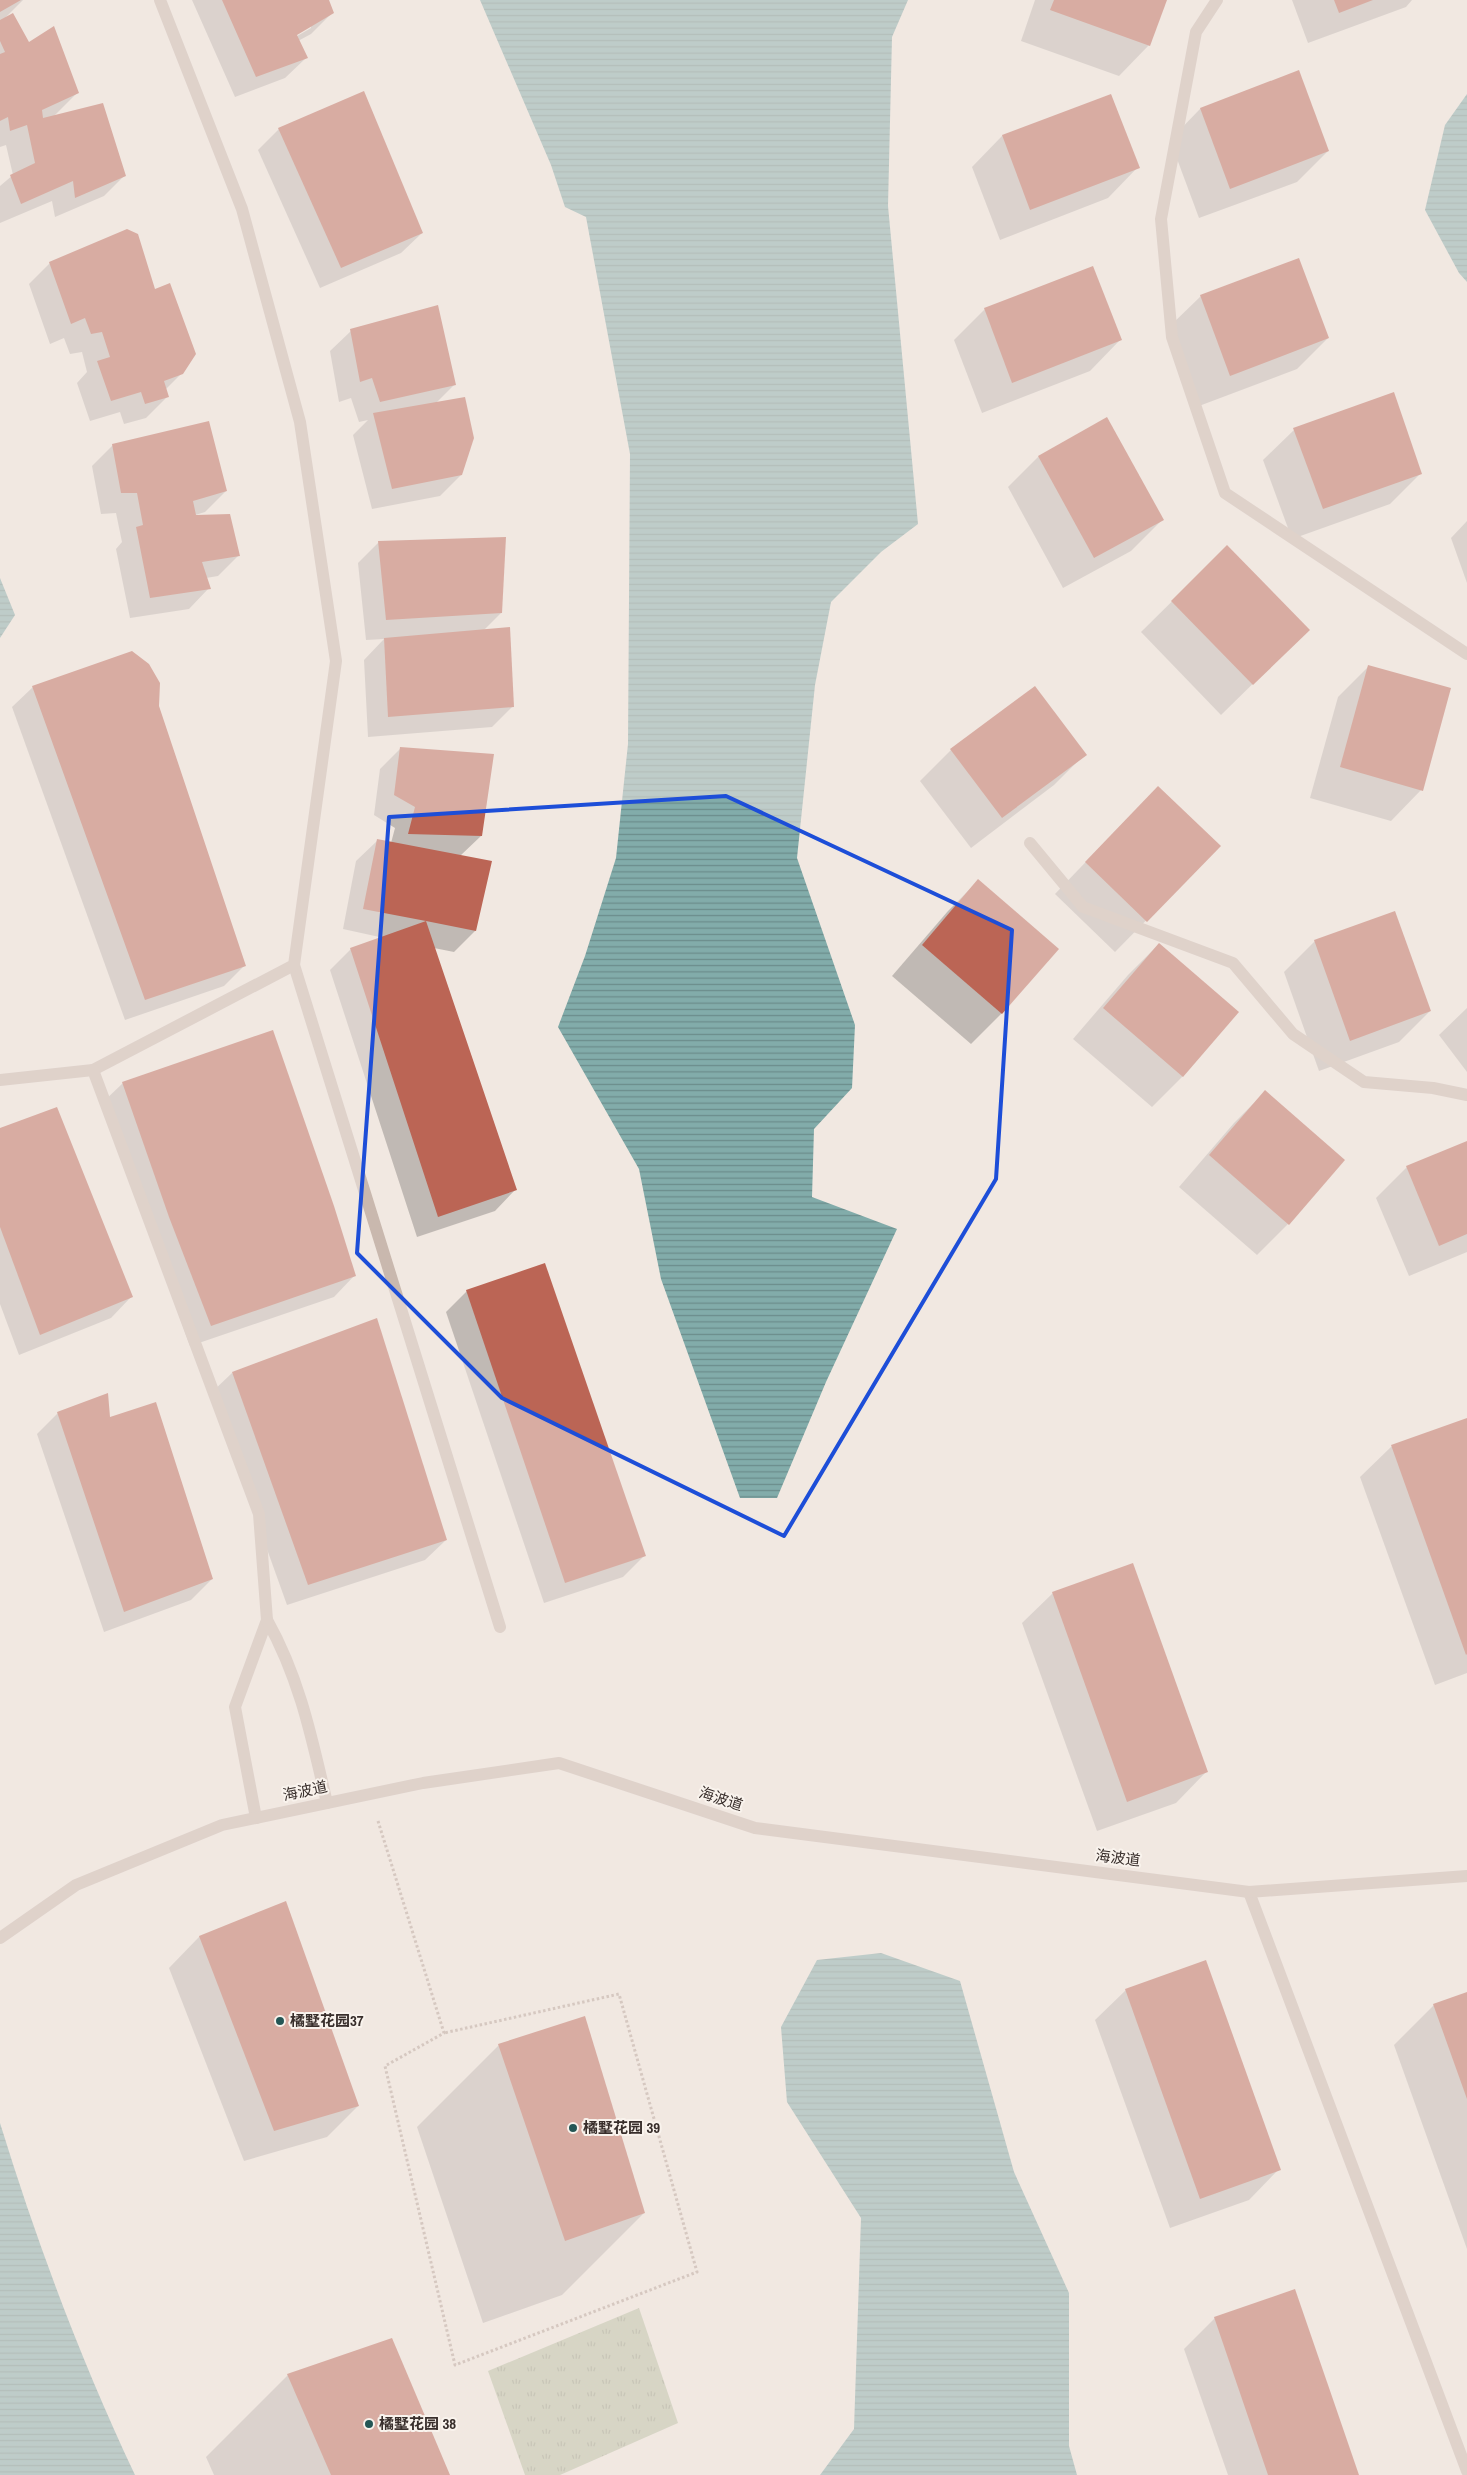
<svg xmlns="http://www.w3.org/2000/svg" width="1467" height="2475" viewBox="0 0 1467 2475" font-family="'Archivo Narrow','Noto Sans SC',sans-serif">
<defs>
<pattern id="park-tufts" width="24" height="20" patternUnits="userSpaceOnUse" patternTransform="scale(1.25)"><rect width="24" height="20" fill="#b8bfa2"/><path d="M3 7l-1-3M5 7V3M7 7l1-3M15 17l-1-3M17 17v-4M19 17l1-3" fill="none" stroke="#979c84"/></pattern>
<pattern id="water-rules" width="6" height="5" patternUnits="userSpaceOnUse" patternTransform="scale(1.25)"><rect width="6" height="5" fill="#82acaa"/><path d="M0 2.5h6" fill="none" stroke="#6b8c8b"/></pattern>
</defs>
<rect width="100%" height="100%" fill="#f1e8e1"/>
<!-- park -->
<path fill="url(#park-tufts)" d="M639,2308L678,2423L560,2475H525L488,2371Z"/>
<!-- water -->
<g fill="url(#water-rules)">
<path d="M480,0H908L892,37L888,206L918,524L881,552L831,602L815,685L797,858L855,1025L852,1088L814,1129L812,1197L897,1229L826,1382L777,1498H740L661,1279L639,1169L558,1027L585,956L616,858L628,744L630,454L586,217L565,207L551,165Z"/>
<path d="M1467,94V282L1459,273L1425,210L1445,125Z"/>
<path d="M0,578L15,615L0,638Z"/>
<path d="M881,1953L960,1981L1014,2172L1069,2293V2446L1077,2475H820L854,2429L861,2218L787,2102L781,2027L817,1960Z"/>
<path d="M0,2123C37,2243 81,2361 135,2475H0Z"/>
</g>
<!-- shadow -->
<g fill="#0003" fill-rule="evenodd">
<path d="M0,0H23L5,18L77,93L54,116L125,175L104,196L55,217L52,201L0,223V186L13,175L6,145L0,147Z"/>
<path d="M192,0H328L332,13L311,34L298,41L306,58L285,78L235,97ZM311,25V28L292,39L291,37Z"/>
<path d="M1035,0H1165L1149,45L1119,76L1021,41Z"/>
<path d="M1292,0H1412L1406,7L1308,43Z"/>
<path d="M1298,72L1328,151L1297,182L1199,218L1170,140L1200,109Z"/>
<path d="M1111,95L1138,167L1108,198L1000,240L972,167L1002,136Z"/>
<path d="M279,129L422,233L401,253L320,288L258,150Z"/>
<path d="M50,263L154,291L182,373L165,390L167,397L146,418L124,424L120,412L90,421L77,383L87,372L82,352L70,354L64,338L50,344L29,284Z"/>
<path d="M1201,296L1328,338L1297,369L1199,406L1170,326Z"/>
<path d="M985,309L1120,340L1090,371L982,413L954,340Z"/>
<path d="M351,331L455,384L436,403L461,475L440,496L372,509L353,435L368,420L359,422L351,398L339,402L330,351Z"/>
<path d="M1107,419L1162,520L1131,551L1063,588L1008,487L1038,457Z"/>
<path d="M1294,430L1421,473L1390,504L1292,539L1263,460Z"/>
<path d="M113,445L226,491L205,512L192,516L239,555L218,576L206,578L209,588L189,609L130,618L116,549L122,542L116,513L101,514L92,466Z"/>
<path d="M1467,521V583L1451,538Z"/>
<path d="M379,542L501,613L483,631L513,706L492,727L368,737L364,660L384,639L366,640L358,563Z"/>
<path d="M1227,547L1277,660L1221,715L1141,632Z"/>
<path d="M1369,666L1421,790L1391,821L1310,798L1338,697Z"/>
<path d="M33,687L157,706L245,965L224,986L125,1020L12,707Z"/>
<path d="M401,748L481,836L460,856L490,862L475,931L454,952L434,948L515,1190L495,1211L417,1237L330,970L351,949L384,938L343,929L356,861L377,841L391,843L395,828L374,815L380,769Z"/>
<path d="M951,750L1085,754L1054,785L971,848L920,781Z"/>
<path d="M1128,818L1219,846L1115,952L1055,894Z"/>
<path d="M978,881L1002,1013L971,1044L892,976L948,911Z"/>
<path d="M1315,941L1430,1011L1399,1042L1319,1071L1284,972Z"/>
<path d="M1159,944L1183,1076L1152,1107L1073,1039L1128,975Z"/>
<path d="M1467,1008V1072L1439,1035Z"/>
<path d="M123,1083L354,1276L334,1297L190,1346L102,1103Z"/>
<path d="M1265,1092L1343,1160L1288,1224L1257,1255L1179,1187L1234,1123Z"/>
<path d="M0,1130L131,1297L111,1318L19,1355L0,1304Z"/>
<path d="M1467,1142V1252L1409,1276L1376,1198L1407,1167Z"/>
<path d="M467,1291L644,1556L623,1577L544,1603L446,1312Z"/>
<path d="M232,1373L446,1540L425,1560L287,1605L211,1393Z"/>
<path d="M58,1413L109,1418L212,1579L191,1600L104,1632L37,1434Z"/>
<path d="M1467,1419V1673L1435,1685L1360,1477L1391,1447Z"/>
<path d="M1053,1593L1206,1772L1176,1803L1097,1831L1022,1623Z"/>
<path d="M286,1903L358,2106L327,2137L244,2161L169,1968L199,1937Z"/>
<path d="M1126,1990L1279,2169L1249,2200L1170,2228L1095,2020Z"/>
<path d="M1467,1993V2249L1394,2045L1434,2005Z"/>
<path d="M499,2045L644,2213L562,2295L483,2323L417,2127Z"/>
<path d="M1215,2318L1358,2475H1228L1184,2349Z"/>
<path d="M288,2375L449,2475H214L206,2457Z"/>
</g>
<!-- building -->
<g fill="#bb6555">
<path d="M0,0H21L0,12Z"/>
<path d="M222,0H329L334,13L297,35L308,58L256,77Z"/>
<path d="M1054,0H1167L1150,46L1050,10Z"/>
<path d="M1334,0H1373L1339,13Z"/>
<path d="M13,13L29,42L54,26L79,93L42,110L43,118L103,103L126,176L75,198L73,181L21,204L10,175L35,163L27,125L10,131L8,117L0,121V54L5,52L0,41V20Z"/>
<path d="M1299,70L1329,151L1230,189L1200,108Z"/>
<path d="M364,91L423,233L341,268L278,128Z"/>
<path d="M1111,94L1140,168L1030,210L1002,135Z"/>
<path d="M127,229L138,234L155,289L170,283L196,354L183,374L164,381L169,397L145,404L141,392L111,401L97,361L110,357L102,332L91,334L85,318L71,324L49,262Z"/>
<path d="M1299,258L1329,338L1230,376L1200,295Z"/>
<path d="M1093,266L1122,340L1012,383L984,308Z"/>
<path d="M438,305L456,385L380,402L372,378L360,382L350,329Z"/>
<path d="M1394,392L1422,474L1323,509L1293,428Z"/>
<path d="M465,397L474,438L462,475L392,489L373,413Z"/>
<path d="M1107,417L1164,520L1094,558L1038,456Z"/>
<path d="M209,421L227,491L193,501L196,515L230,514L240,556L202,562L211,589L150,598L136,527L143,525L137,493H121L112,444Z"/>
<path d="M506,537L502,613L386,620L378,541Z"/>
<path d="M1227,545L1310,630L1253,685L1171,601Z"/>
<path d="M510,627L514,707L388,717L384,638Z"/>
<path d="M132,651L149,664L160,683L159,706L246,966L145,1000L32,686Z"/>
<path d="M1368,665L1451,688L1423,791L1340,767Z"/>
<path d="M1035,686L1087,755L1002,818L950,749Z"/>
<path d="M400,747L494,754L482,836L408,834L415,807L394,795Z"/>
<path d="M1158,786L1221,846L1147,922L1085,862Z"/>
<path d="M377,839L492,861L476,931L426,921L517,1190L438,1217L350,948L426,921L363,909Z"/>
<path d="M978,879L1059,949L1002,1014L922,945Z"/>
<path d="M1395,911L1431,1011L1350,1041L1314,940Z"/>
<path d="M1159,943L1239,1012L1183,1077L1103,1008Z"/>
<path d="M273,1030L334,1206L356,1276L211,1326L169,1217L122,1082Z"/>
<path d="M1265,1090L1345,1160L1289,1225L1209,1155Z"/>
<path d="M57,1107L133,1297L40,1335L0,1227V1128Z"/>
<path d="M1467,1141V1234L1439,1246L1406,1166Z"/>
<path d="M545,1263L646,1556L565,1583L466,1290Z"/>
<path d="M377,1318L447,1540L308,1585L232,1372Z"/>
<path d="M108,1393L110,1417L156,1402L213,1579L124,1612L57,1412Z"/>
<path d="M1467,1418V1654L1466,1655L1391,1445Z"/>
<path d="M1133,1563L1208,1772L1127,1802L1052,1592Z"/>
<path d="M286,1901L359,2106L274,2131L199,1936Z"/>
<path d="M1206,1960L1281,2170L1200,2199L1125,1989Z"/>
<path d="M1467,1992V2099L1433,2004Z"/>
<path d="M585,2016L645,2213L565,2241L498,2044Z"/>
<path d="M1295,2289L1359,2475H1268L1214,2317Z"/>
<path d="M392,2338L450,2475H331L287,2374Z"/>
</g>
<g fill="none" stroke-linecap="round" stroke-linejoin="round">
<!-- path -->
<path stroke="#b5a298" stroke-width="3" stroke-dasharray="2.5 2.5" stroke-linecap="butt" d="M378,1821L444,2033L385,2066L455,2365L697,2272L619,1994L444,2033"/>
<!-- minor -->
<g stroke="#c9b8ae" stroke-width="12">
<path d="M1217,0L1196,32L1161,219L1172,337L1225,493L1467,654"/>
<path d="M1030,843L1083,907L1233,963L1293,1034L1364,1082L1433,1088L1467,1095"/>
<path d="M294,965L500,1627"/>
<path d="M93,1070L294,965L336,661L300,422L242,209L160,0"/>
<path d="M0,1080L93,1070L259,1514L267,1620L235,1707L256,1818"/>
<path d="M267,1620C300,1679 312,1739 327,1803"/>
<path d="M1249,1892L1467,2471"/>
<path d="M0,1938L76,1885L222,1825L423,1783L559,1763L755,1828L1249,1892L1467,1876"/>
</g>
</g>
<!-- marked area -->
<path d="M0 0H1467V2475H0ZM726,796L1012,930L996,1179L784,1536L502,1398L357,1253L389,817Z" fill="#f1e8e1" fill-opacity=".55" fill-rule="evenodd"/>
<path fill="none" stroke="#1d4ed8" stroke-width="4" stroke-linejoin="round" d="M726,796L1012,930L996,1179L784,1536L502,1398L357,1253L389,817Z"/>
<!-- markers -->
<g fill="#245655" stroke="#f9f3ed" stroke-width="2">
<circle cx="280" cy="2021" r="5"/>
<circle cx="573" cy="2128" r="5"/>
<circle cx="369" cy="2424" r="5"/>
</g>
<g text-anchor="middle" stroke-width="4" stroke-linejoin="round" paint-order="stroke">
<!-- street labels -->
<g font-size="15" fill="#382e2b" stroke="#f9f3ed">
<text transform="translate(305 1791) rotate(-12)" y="5">海波道</text>
<text transform="translate(721 1799) rotate(18)" y="5">海波道</text>
<text transform="translate(1118 1858) rotate(7)" y="5">海波道</text>
</g>
<!-- poi labels -->
<g font-size="15" font-weight="bold" fill="#382e2b" stroke="#f9f3ed" text-anchor="start">
<text x="290" y="2026">橘墅花园37</text>
<text x="583" y="2133">橘墅花园 39</text>
<text x="379" y="2429">橘墅花园 38</text>
</g>
</g>
</svg>
